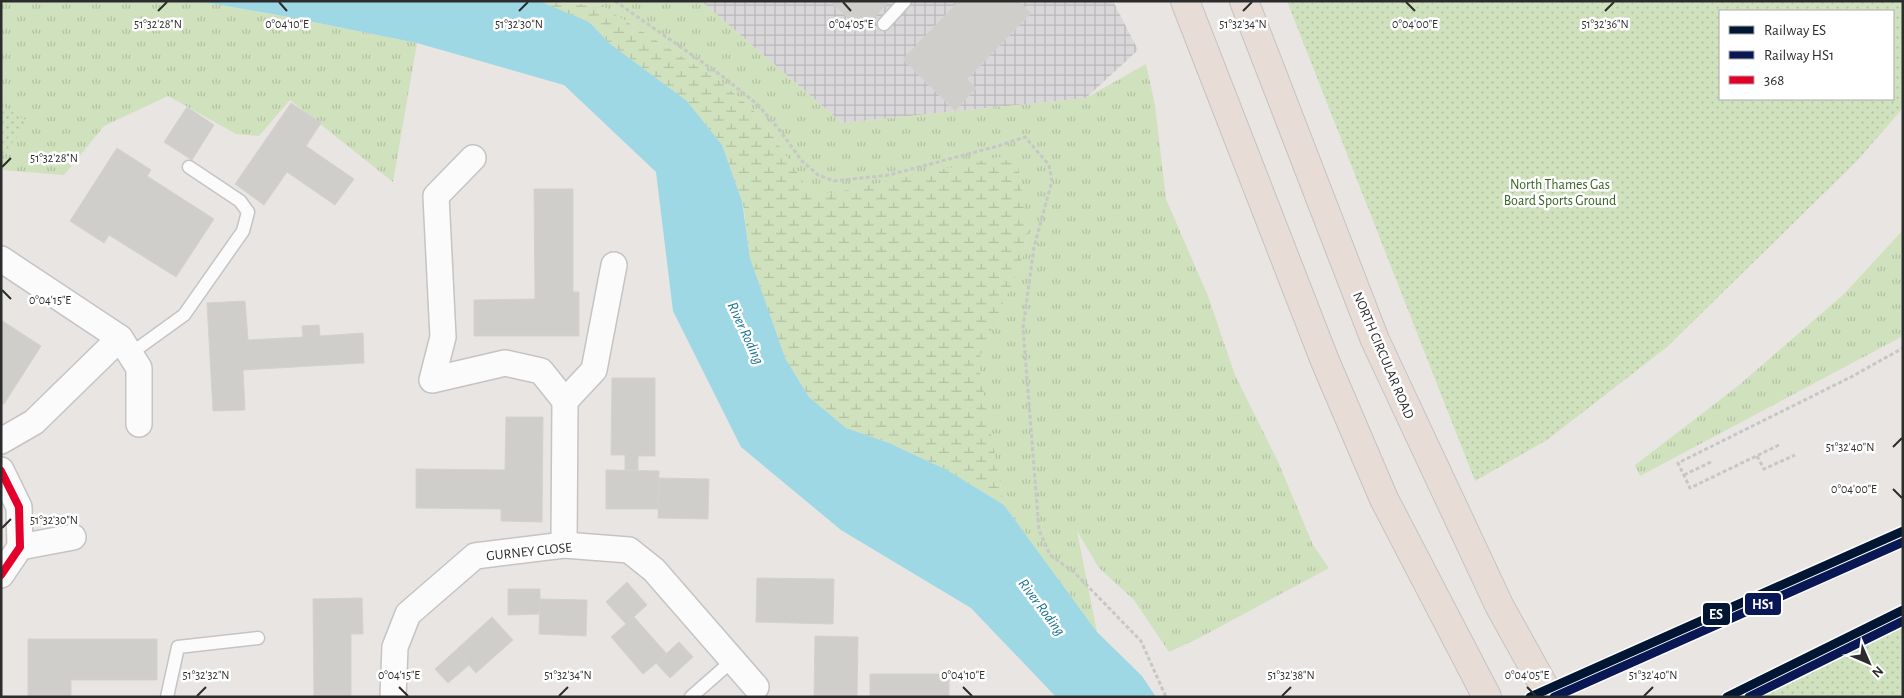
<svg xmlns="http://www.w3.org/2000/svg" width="1904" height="698" viewBox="0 0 1904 698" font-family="'Alegreya Sans',sans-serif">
<defs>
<pattern id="industrial-grid" width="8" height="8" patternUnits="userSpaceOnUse" patternTransform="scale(1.25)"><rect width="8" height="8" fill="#d9d7d9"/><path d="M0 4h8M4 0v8" fill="none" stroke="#bab9ba"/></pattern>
<pattern id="grass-tufts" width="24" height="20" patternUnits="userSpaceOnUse" patternTransform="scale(1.25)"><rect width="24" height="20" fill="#d0e1be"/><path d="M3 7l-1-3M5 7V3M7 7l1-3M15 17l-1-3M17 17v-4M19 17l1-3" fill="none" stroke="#b3c1a3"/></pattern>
<pattern id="wetland-marsh" width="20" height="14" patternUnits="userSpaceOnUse" patternTransform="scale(1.25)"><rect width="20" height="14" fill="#d0e1be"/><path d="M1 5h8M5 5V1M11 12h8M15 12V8" fill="none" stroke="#b3c1a3"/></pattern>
<pattern id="park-dots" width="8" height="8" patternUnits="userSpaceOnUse" patternTransform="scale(1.25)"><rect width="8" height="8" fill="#d0e1be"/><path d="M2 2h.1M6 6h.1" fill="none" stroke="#b3c1a3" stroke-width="1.8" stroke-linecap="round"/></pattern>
</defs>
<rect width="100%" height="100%" fill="#e9e5e2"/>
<!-- industrial -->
<path fill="url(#industrial-grid)" d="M701,1H1113L1138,50L1086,98L842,123Z"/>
<!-- grass -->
<g fill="url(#grass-tufts)">
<path d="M1,1H198L289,17L417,43L393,182L290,100L259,136L236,134L168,96L104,126L64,175L1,170Z"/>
<path d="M554,1H701L842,123L1086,98L1146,64L1155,105L1166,199L1208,296L1235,375L1279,464L1313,545L1329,568L1201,637L1169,652L1134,600L1099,568L1077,531L1097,632L1004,505L977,361L1021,263L1028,235L833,193L819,194L805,184L768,129L753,110L720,81L602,6Z"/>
<path d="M1903,230V336L1640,476L1635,465L1738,386L1844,294Z"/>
</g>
<!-- wetland -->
<path fill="url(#wetland-marsh)" d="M539,1L602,6L720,81L753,110L768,129L805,184L819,194L833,193L999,157L1018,166L1028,235L1021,263L978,361L1004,505L947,470L889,443L846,428L809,397L785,358L768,310L750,258L743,203L722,145L687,101L609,43L589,23Z"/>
<!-- park -->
<g fill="url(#park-dots)" fill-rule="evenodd">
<path d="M1287,1H1903V108L1856,162L1667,347L1547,440L1475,481ZM1720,11H1893V99H1720Z"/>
<path d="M1,105L29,122L1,157Z"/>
<path d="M1903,606V697H1743Z"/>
</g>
<!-- water -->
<path fill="#9dd8e4" d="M198,1H539L589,22L609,43L687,101L722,145L742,201L750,258L785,358L809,397L846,428L889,443L947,470L1004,505L1097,632L1142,676L1156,697H1056L971,608L841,530L741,447L673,311L656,172L564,85L417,43L289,17Z"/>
<!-- building -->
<g fill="#d0cecb" stroke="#d4d1ce">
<path d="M830,1H889L862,31Z"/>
<path d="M959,1H1018L1031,13L967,79L976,88L955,111L903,59Z"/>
<path d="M291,103L321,123L306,146L354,179L335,205L287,172L264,205L235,184Z"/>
<path d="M187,107L214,125L192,160L164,142Z"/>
<path d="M117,148L151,170L147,176L214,219L176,277L109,235L104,243L70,221Z"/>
<path d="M534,189H573V292H579V336H474V300L535,299Z"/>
<path d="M245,301L248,340L303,337L302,326L319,325L320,336L363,333L364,363L243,370L245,410L213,411L207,303Z"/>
<path d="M1,320L41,346L4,404L1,403Z"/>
<path d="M612,378H655V456H638V470H625V455H611Z"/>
<path d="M506,417H543L542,522L501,521V509L416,508V469L505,470Z"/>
<path d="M606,470L659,471V509H606Z"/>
<path d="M659,478L709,479L708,519L658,518Z"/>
<path d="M757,578L834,579L833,624L756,622Z"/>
<path d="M627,582L647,605L626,624L606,602Z"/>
<path d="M508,589H540V614L508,615Z"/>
<path d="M362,598L363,634H351V697H314L313,599Z"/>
<path d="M540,599L587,600L586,636L539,634Z"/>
<path d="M492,617L513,640L476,673L456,650Z"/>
<path d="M634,617L667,654L643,674L611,637Z"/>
<path d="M815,636L858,637L857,697H814Z"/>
<path d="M28,639H157V680H71V697H28Z"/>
<path d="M679,642L693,657L670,678L656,663Z"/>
<path d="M456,650L469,665L448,683L435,669Z"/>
<rect x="870" y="674" width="79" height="23"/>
</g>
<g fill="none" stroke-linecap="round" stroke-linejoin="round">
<!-- lane casing -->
<g stroke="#c5c4c4" stroke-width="15">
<g id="lane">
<path d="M884,24L905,1"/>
<path d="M130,354L184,315L243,231L248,212L240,201L189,167"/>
<path d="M167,697L178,647L258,638"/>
<path d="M691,697L733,660"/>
</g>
</g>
<!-- street casing -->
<g stroke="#c5c4c4" stroke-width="28">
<g id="street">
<path d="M473,158L436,196L443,337L432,380L505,363L541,371L565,401L564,545"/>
<path d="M1,259L120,338L139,368V424"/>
<path d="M565,401L594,370L614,265"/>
<path d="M1,441L34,422L120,338"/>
<path d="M1,470L19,507L20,547L1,575"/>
<path d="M20,547L73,537"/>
<path d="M393,697L395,647L408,614L475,556L564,545L629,550L654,570L756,687"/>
</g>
</g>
<!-- highway casing -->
<g stroke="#c5c3c2" stroke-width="30">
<g id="highway">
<path d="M1185,1L1325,361L1384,499L1487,697"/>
<path d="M1244,1L1375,340L1500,607L1550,697"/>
</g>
</g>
<!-- path -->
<g stroke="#c7c7c6" stroke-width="3" stroke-dasharray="4 2.5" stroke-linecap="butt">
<path d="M530,1L532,2"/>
<path d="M615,1L722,76L757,104L778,128L802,161L818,175L834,181L889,175L998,146L1025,137L1049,165L1052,181L1034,247L1023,328L1039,530L1050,555L1074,572L1141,641L1166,697"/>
<path d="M1779,445L1690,488L1678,463L1851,377L1903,348"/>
<path d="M1757,456L1764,469L1795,455"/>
<path d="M1684,475L1713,461"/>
</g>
<!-- lane -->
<use href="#lane" stroke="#fcfbfb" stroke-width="12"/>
<!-- street -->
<use href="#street" stroke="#fcfbfb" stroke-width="25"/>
<!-- highway -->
<use href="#highway" stroke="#e7dcd6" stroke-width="28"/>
<!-- bus-1 casing -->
<g stroke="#fff" stroke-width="11">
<path id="bus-1" d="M1,471L19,507L20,547L1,575"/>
</g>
<!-- bus-1 -->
<use href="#bus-1" stroke="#e4002b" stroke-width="8"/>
<!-- rail-1 casing -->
<g stroke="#fff" stroke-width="12">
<g id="rail-1">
<path d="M1530,697L1903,531"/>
<path d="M1727,697L1903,610"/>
</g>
</g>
<!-- rail-2 casing -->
<g stroke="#fff" stroke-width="12">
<g id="rail-2">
<path d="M1554,697L1903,542"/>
<path d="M1749,697L1903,621"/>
</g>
</g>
<!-- rail-1 -->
<use href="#rail-1" stroke="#011633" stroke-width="9"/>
<!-- rail-2 -->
<use href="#rail-2" stroke="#091855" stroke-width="9"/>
</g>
<!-- ticks -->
<path fill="none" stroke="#2c2c2c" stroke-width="2" d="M279,2L287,11M843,2L851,11M1406,2L1415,11M158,11L167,2M519,11L528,2M1243,11L1252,2M1605,11L1614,2M2,167L11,158M2,290L11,299M1893,447L1902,438M1893,489L1902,498M2,528L11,519M399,687L408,696M963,687L972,696M1527,687L1536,696M197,696L206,687M559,696L568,687M1282,696L1291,687M1644,696L1653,687"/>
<g text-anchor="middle" stroke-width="5" stroke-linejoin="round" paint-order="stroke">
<!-- park labels -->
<g font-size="14" fill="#346321" stroke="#fff">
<text x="1560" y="189">North Thames Gas<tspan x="1560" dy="16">Board Sports Ground</tspan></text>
</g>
<!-- street labels -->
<g font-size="14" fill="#2c2c2c" stroke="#fff">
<text transform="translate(1384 355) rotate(67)" y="5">NORTH CIRCULAR ROAD</text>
<text transform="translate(529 551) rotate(-6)" y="5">GURNEY CLOSE</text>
</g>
<!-- water labels -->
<g font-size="15" font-style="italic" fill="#197392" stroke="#fff">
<text transform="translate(746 333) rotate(65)" y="5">River Roding</text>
<text transform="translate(1042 607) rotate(53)" y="5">River Roding</text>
</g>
</g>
<g font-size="12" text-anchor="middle" fill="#2c2c2c" stroke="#fff" stroke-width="5" stroke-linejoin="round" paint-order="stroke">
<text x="158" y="28">51°32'28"N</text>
<text x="287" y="28">0°04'10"E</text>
<text x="519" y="28">51°32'30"N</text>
<text x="851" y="28">0°04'05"E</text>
<text x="1243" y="28">51°32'34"N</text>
<text x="1415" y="28">0°04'00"E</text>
<text x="1605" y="28">51°32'36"N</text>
<text x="54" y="162">51°32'28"N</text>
<text x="50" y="304">0°04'15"E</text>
<text x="1850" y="451">51°32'40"N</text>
<text x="1854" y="493">0°04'00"E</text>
<text x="54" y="524">51°32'30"N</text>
<text x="1291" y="679">51°32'38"N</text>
<text x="206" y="679">51°32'32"N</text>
<text x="399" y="679">0°04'15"E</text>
<text x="568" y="679">51°32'34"N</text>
<text x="963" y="679">0°04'10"E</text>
<text x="1527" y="679">0°04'05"E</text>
<text x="1653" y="679">51°32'40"N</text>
</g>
<g stroke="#fff" stroke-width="2">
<rect x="1744" y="592" width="38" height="24" rx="5" fill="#091855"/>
<rect x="1702" y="602" width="29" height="24" rx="5" fill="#011633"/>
</g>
<g font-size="14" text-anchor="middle" font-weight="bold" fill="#fff">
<text x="1763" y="609">HS1</text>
<text x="1716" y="619">ES</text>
</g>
<!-- border -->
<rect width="1904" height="698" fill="none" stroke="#2c2c2c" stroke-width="5"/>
<!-- legend -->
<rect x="1719" y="10" width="175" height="90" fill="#ffffff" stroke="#ababab"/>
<rect x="1729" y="26" width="25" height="8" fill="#011633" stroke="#ababab"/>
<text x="1764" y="35" font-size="15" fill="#2c2c2c">Railway ES</text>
<rect x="1729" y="51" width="25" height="8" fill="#091855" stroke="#ababab"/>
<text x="1764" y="60" font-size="15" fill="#2c2c2c">Railway HS1</text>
<rect x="1729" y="76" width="25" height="8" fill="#e4002b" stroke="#ababab"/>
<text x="1764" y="85" font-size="15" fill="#2c2c2c">368</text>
<!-- north arrow -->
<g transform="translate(1869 663) rotate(135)" stroke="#ffffff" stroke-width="4" paint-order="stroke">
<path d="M0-4L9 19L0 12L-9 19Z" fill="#2c2c2c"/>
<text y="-8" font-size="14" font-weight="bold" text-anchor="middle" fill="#2c2c2c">N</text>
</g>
</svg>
